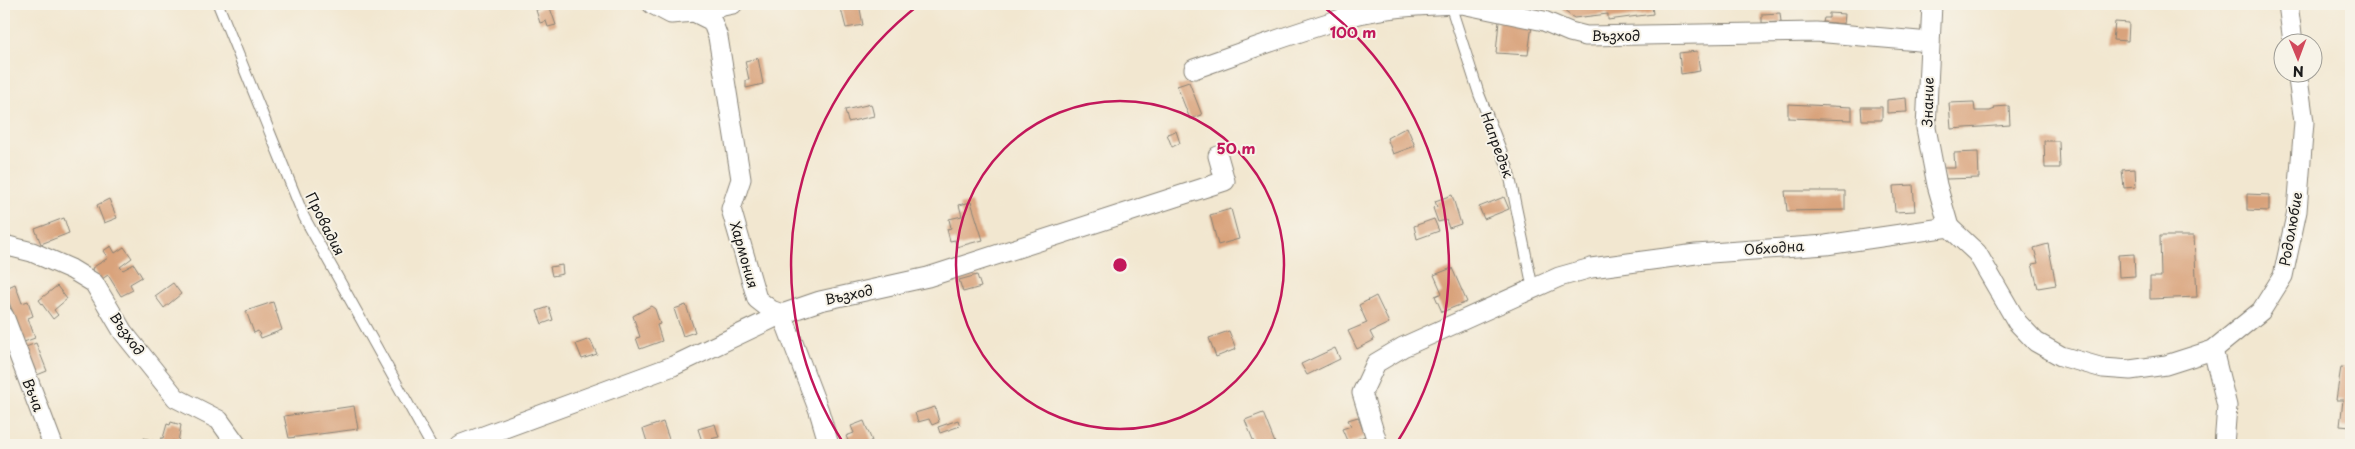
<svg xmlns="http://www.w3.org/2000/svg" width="2355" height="449" viewBox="0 0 2355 449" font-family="'Playpen Sans',sans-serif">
<rect width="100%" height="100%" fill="#f7f3e8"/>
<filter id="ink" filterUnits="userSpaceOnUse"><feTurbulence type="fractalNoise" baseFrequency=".02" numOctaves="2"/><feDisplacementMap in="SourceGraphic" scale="10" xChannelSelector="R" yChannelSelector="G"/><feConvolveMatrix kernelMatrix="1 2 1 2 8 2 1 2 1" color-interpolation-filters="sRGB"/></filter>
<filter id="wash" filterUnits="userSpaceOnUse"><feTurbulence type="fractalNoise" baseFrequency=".0096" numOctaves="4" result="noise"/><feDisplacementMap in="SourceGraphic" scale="20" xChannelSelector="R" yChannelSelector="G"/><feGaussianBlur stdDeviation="1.12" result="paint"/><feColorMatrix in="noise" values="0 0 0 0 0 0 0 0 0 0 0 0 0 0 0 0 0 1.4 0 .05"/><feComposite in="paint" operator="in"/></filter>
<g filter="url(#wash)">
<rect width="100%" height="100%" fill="#f2e7d0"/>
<g id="blocks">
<!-- building -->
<g fill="#d9a37b">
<path d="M846,4H859L863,25L846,28L840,5Z"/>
<path d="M1561,4H1632L1633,9L1652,6L1653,14L1608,20V14L1574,18L1564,11Z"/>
<path d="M549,5L556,25L548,27L546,21L540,23L536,10Z"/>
<path d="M1780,13L1781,22L1762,23V14Z"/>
<path d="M1829,13L1845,14L1844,24L1823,22L1824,18H1829Z"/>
<path d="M1499,21L1532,25L1528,55L1496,53Z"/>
<path d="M2115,22L2129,23L2128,41L2113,40Z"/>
<path d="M1697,51L1700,71L1681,74L1679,53Z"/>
<path d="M758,58L763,84L746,88V80H749L745,61Z"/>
<path d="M1189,82L1202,115L1190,119L1177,86Z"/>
<path d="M1906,98L1907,112L1887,113V100Z"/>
<path d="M1974,102L1975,111H1990L1995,109L1994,107L2009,106L2010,125L1951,129L1949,103Z"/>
<path d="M871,104L874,116L848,122L845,110Z"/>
<path d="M1788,104L1852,107V120L1788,118Z"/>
<path d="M1861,107H1882V120H1862Z"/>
<path d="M1407,127L1415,146L1393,154L1387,138Z"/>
<path d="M1176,131L1180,143L1172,147L1167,134Z"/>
<path d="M2044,141H2059L2060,168H2045Z"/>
<path d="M1978,152L1979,178L1946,179L1943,168H1955L1954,153Z"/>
<path d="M2135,169L2136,187L2124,188L2122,170Z"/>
<path d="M1913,185L1915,211L1895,212L1893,186Z"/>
<path d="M1785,191H1845V210L1787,211Z"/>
<path d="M2247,194L2269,195V211L2247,210Z"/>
<path d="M1452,195L1461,224L1449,228L1446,220L1438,222L1433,208L1437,207L1435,201Z"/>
<path d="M1504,197L1509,209L1484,219L1479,207Z"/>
<path d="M109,199L117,218L104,223L97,205Z"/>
<path d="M971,202L983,240L956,247L955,240L950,241L947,229L951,228L949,219L962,216L959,205Z"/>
<path d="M1231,209L1239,239L1218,245L1210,215Z"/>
<path d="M64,218L69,233L41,244L35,229Z"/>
<path d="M1434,219L1439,231L1417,239L1414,226Z"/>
<path d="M2160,236H2194L2197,297L2150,299V277H2161Z"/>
<path d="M2048,244L2056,285L2038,288L2032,264L2038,263L2034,248Z"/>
<path d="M111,246L115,253L124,247L132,258L120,267L123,270L134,264L142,277L130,284L133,290L121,296L108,275L99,281L92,268L108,258L103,251Z"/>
<path d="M2134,254L2135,276L2119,277L2118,255Z"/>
<path d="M562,265L563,274L552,276L550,267Z"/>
<path d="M1452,268L1467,302L1442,312L1435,296L1442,293L1434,275Z"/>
<path d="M977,275L981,287L963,292L959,280Z"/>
<path d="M173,283L181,294L164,308L155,296Z"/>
<path d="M15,284L22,303L28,301L33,316L28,318L35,338L24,342L4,289Z"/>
<path d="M57,286L67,299L54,310L58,315L53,319L39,300Z"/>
<path d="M1376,296L1389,323L1370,332L1374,340L1357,349L1348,331L1367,323L1359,305Z"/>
<path d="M273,302L282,330L261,338L258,331L254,333L246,311Z"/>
<path d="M686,305L695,332L683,336L674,309Z"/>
<path d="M651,306L655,309L660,324L657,325L662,341L640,349L636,338L640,337L633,316Z"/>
<path d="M549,307L553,320L542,324L537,311Z"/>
<path d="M1229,331L1236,349L1216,357L1209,338Z"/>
<path d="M590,339L597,354L582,359L576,344Z"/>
<path d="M36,343L47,371L37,375L26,347Z"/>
<path d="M1335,348L1340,359L1307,375L1301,364Z"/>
<path d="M2341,367L2351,368V427L2340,426L2343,400H2336Z"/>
<path d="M354,406L358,429L289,438L284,416Z"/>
<path d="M935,407L939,422L932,425L929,419L918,422L915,413Z"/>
<path d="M1263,413L1275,443L1255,445L1245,420Z"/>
<path d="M1358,417L1365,436L1348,443L1342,429L1351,426L1348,420Z"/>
<path d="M958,420L960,426L940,433L938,427Z"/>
<path d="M864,421L872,441H870L871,445H850L846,436L854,433L851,426Z"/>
<path d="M171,422L181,425L178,442L172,441L171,445H142L144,438L159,442L161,438H163L167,424L170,425Z"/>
<path d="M663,422L671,445H648L643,429Z"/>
<path d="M715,424L719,437L702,441L698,429Z"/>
</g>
</g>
</g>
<g filter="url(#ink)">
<use href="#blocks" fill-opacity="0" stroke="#878276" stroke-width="1"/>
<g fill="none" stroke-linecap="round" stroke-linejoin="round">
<!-- lane casing -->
<g stroke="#878276" stroke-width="12">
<g id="lane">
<path d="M218,4L304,217L431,445"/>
<path d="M1450,4L1479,94L1508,168L1533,289"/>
</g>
</g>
<!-- street casing -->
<g stroke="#878276" stroke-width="21">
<g id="street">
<path d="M652,4L671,14L694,12L712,21L718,37L741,179L731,209L757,299L771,310L782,314L819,411L829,445"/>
<path d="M1932,4L1926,128L1937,185L1949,227"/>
<path d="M2288,4L2293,42"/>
<path d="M694,12L733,4"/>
<path d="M1194,69C1245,51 1296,32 1348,17C1383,7 1425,5 1462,4L1544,21L1570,32L1586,36L1816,32L1930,42"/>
<path d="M4,245L32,252L71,269L94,283L123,332L176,398L219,420L237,445"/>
<path d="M4,316L53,445"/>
<path d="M2213,350L2227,406L2224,445"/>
<path d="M459,445L673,366L782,314L820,301L928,277L1225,181L1218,156"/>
<path d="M1378,445L1362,393L1376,363L1403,347L1559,277L1591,268L1696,254L1826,245L1949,227L1977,253L2017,322L2036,342L2061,356L2103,368L2130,370L2166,365L2213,350L2261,311L2283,276L2297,211L2304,122L2297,72"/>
</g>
</g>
<!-- lane -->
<use href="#lane" stroke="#fff" stroke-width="10"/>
<!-- street -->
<use href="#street" stroke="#fff" stroke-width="19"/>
</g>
</g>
<!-- distance rings -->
<g fill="none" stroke="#c2185b" stroke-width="2.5">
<circle cx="1120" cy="265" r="164"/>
<path d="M844 444A329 329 0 0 1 920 4M1320 4A329 329 0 0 1 1396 444"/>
</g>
<g text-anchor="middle" stroke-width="4" stroke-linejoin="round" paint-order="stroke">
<!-- street labels -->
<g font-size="14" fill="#1c1c1c" stroke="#f7f3e8">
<text x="1616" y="41">Възход</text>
<text transform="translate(1928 102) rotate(-88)" y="5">Знание</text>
<text transform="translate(1497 145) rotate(70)" y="5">Напредък</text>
<text transform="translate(325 224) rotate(63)" y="5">Провадия</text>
<text transform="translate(2291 229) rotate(-80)" y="5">Родолюбие</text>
<text transform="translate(1774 248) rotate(-4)" y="5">Обходна</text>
<text transform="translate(744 255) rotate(74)" y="5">Хармония</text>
<text transform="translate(849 295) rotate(-12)" y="5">Възход</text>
<text transform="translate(127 334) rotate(55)" y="5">Възход</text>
<text transform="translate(33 395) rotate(69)" y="5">Въча</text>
</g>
</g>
<circle cx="1120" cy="265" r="8" fill="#c2185b" stroke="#f7f3e8" stroke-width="2.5"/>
<g font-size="15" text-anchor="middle" font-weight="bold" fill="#c2185b" stroke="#f7f3e8" stroke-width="4" stroke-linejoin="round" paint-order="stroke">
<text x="1353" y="38">100 m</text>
<text x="1236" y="154">50 m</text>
</g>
<!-- margin -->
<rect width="2355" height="449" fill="none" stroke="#f7f3e8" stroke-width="20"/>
<!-- north arrow -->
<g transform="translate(2298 58) rotate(179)"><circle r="24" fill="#f7f3e8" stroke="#9f9d96"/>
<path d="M0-4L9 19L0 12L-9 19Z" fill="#d1495b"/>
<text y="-8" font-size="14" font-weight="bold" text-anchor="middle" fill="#1c1c1c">N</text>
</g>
</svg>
